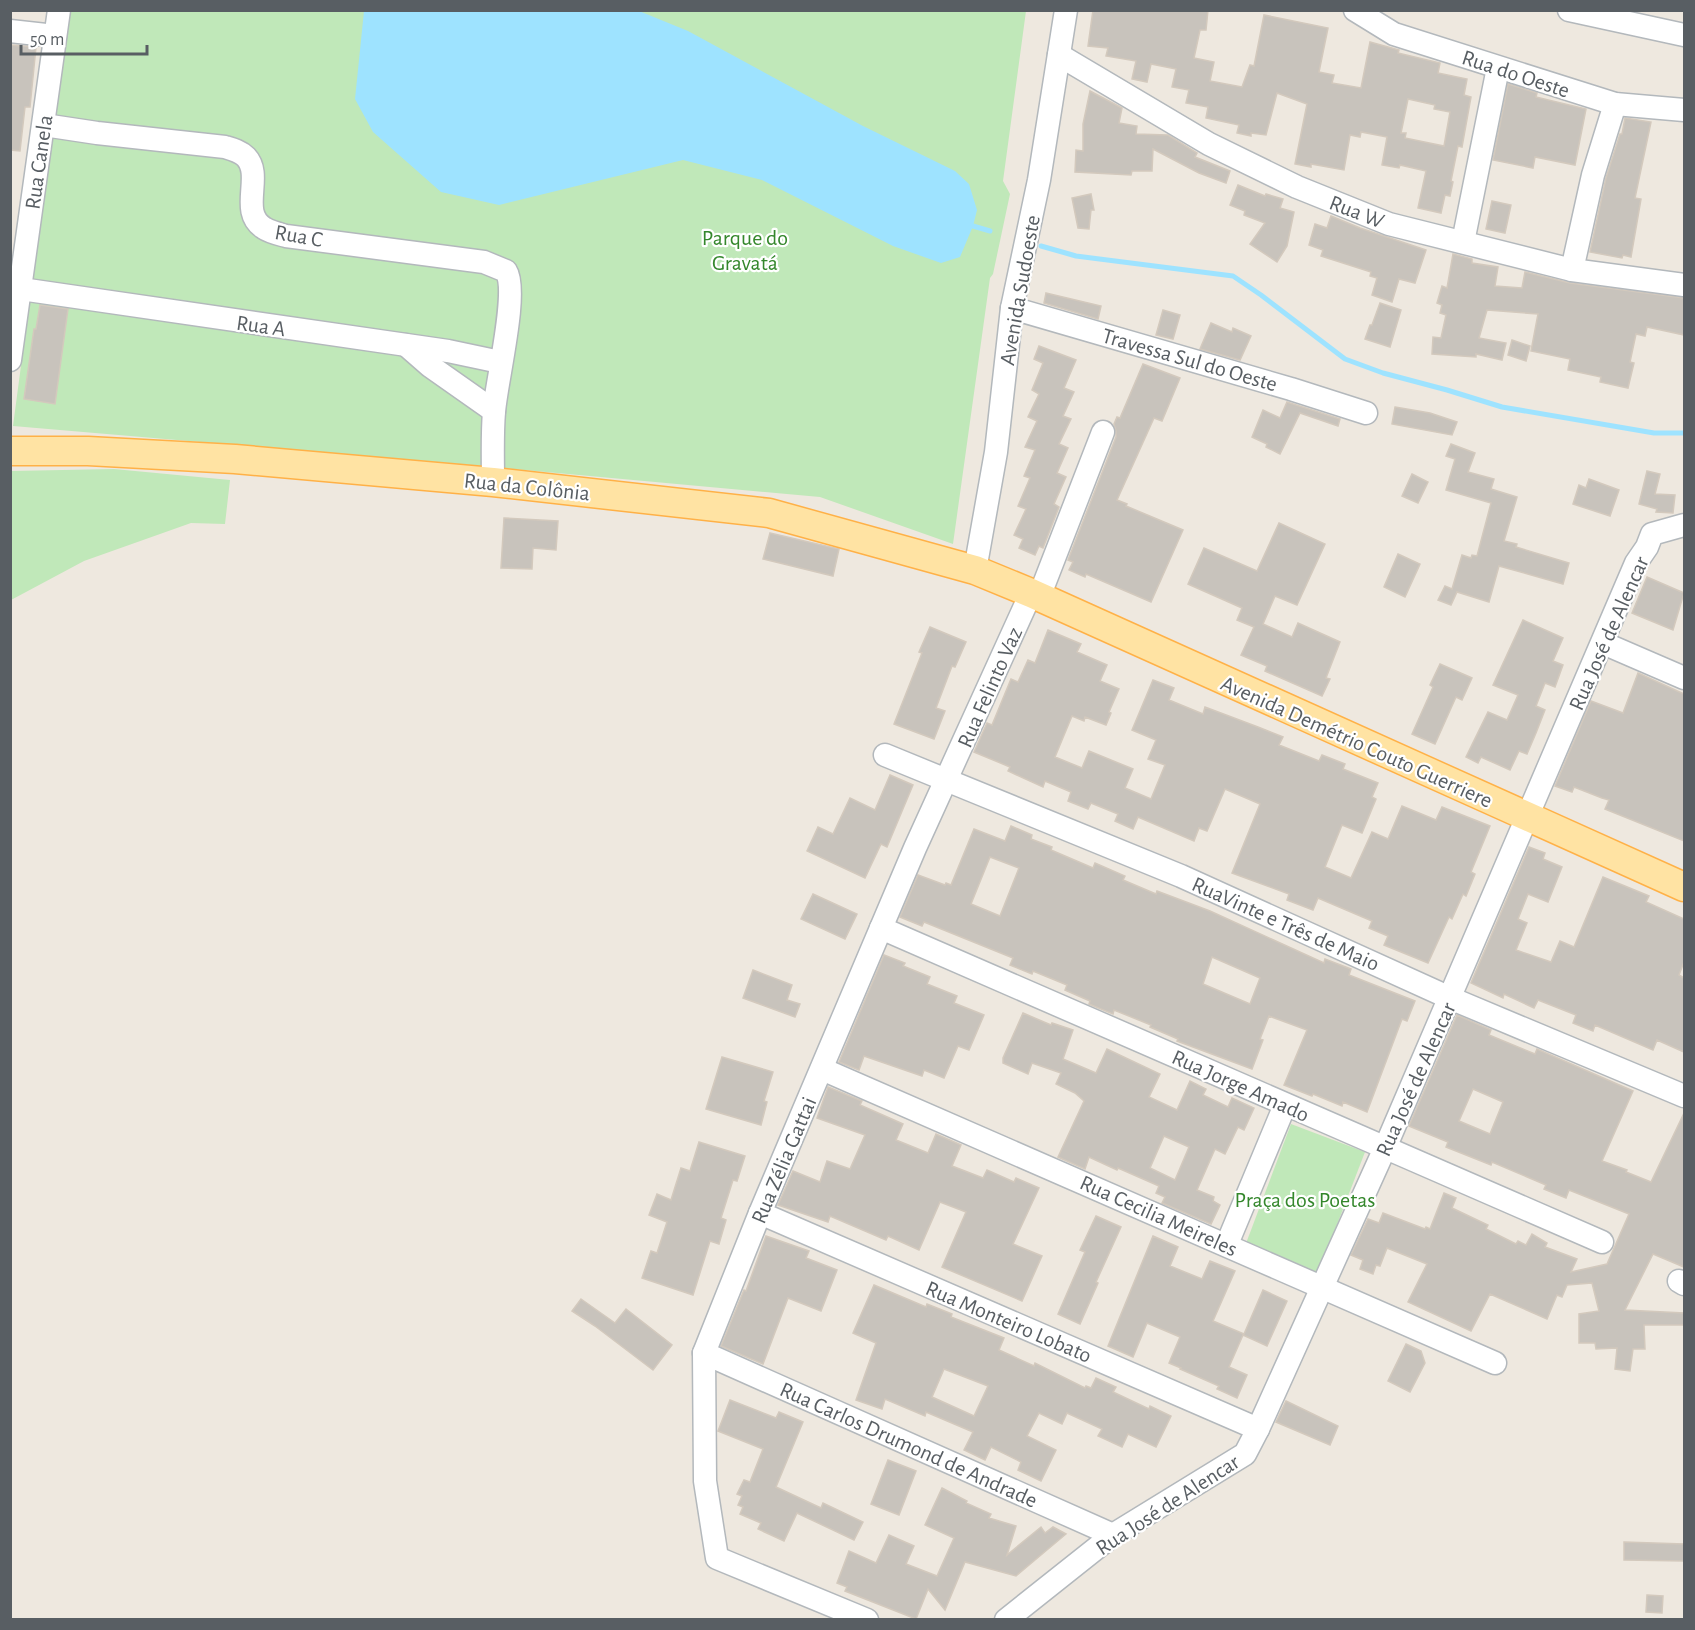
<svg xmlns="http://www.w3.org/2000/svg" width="1695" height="1630" viewBox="0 0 1695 1630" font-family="'Alegreya Sans',sans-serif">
<rect width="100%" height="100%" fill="#eee8df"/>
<!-- green -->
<g fill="#c0e8b9">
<path d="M68,11H1026L1003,181L1010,194L993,274L990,278L953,544L820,497L459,464L13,426Z"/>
<path d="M114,469L230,480L225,524L191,523L84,561L11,600V471Z"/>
<path d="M1291,1124L1365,1152L1318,1274L1245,1246Z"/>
</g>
<!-- water -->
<path fill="#9ee3ff" d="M364,11H639L688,31L863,126L955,171L969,184L977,210L973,226L960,257L941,263L893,246L762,180L683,160L499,205L441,192L373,132L355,99Z"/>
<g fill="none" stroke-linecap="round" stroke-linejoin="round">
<!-- stream -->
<g stroke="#9ee3ff" stroke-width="5">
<path d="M973,226L990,231"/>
<path d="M1041,246L1076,256L1233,276L1261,295L1345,359L1383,373L1447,390L1502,407L1654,433H1684"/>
</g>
</g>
<!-- building -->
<g fill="#c8c3bc" stroke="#d3c9bd" stroke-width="1.5" fill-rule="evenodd">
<path d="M1093,10H1208L1206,30H1200L1194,58L1214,62L1210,81L1242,87L1250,65L1254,66L1264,15L1328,28L1319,72L1334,75L1332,83L1361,88L1370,42L1399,50L1398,53L1440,63L1438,73L1467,79L1464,95L1471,97L1462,147L1458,146L1451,181L1453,182L1450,196L1445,195L1441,213L1418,208L1426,171L1400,165L1399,168L1382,165L1387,137L1361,132L1360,137L1350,135L1344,170L1311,164V167L1295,164L1307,104L1277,93L1266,135L1251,133V136L1237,133L1239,125L1206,118L1208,107L1186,103L1189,90L1172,87L1176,69L1151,64L1147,82L1132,79L1136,61L1106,56L1108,48L1088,46ZM1408,99L1435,105L1434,109L1450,112L1444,146L1405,138L1406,133H1401Z"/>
<path d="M10,45L36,47L30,107H25L20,151L10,150Z"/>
<path d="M1508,84L1537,93L1536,97L1586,109L1575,165L1535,157L1533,168L1493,160Z"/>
<path d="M1090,91L1122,108L1119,123L1137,126L1136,134L1168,135L1197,153L1195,157L1230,171L1226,183L1199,173L1153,149L1152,171H1132L1131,175L1075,172L1076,150L1083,151V124Z"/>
<path d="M1625,118L1651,122L1635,198L1641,199L1631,257L1623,255L1622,258L1590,252L1606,178L1620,134H1622Z"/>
<path d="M1238,185L1265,196L1266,194L1283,199L1280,208L1294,212L1287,246L1277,262L1250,244L1265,223L1244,215L1245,211L1230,205Z"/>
<path d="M1091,194L1094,210H1091L1089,229L1078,228L1072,198Z"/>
<path d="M1492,201L1511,205L1505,233L1486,229Z"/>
<path d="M1331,216L1360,228L1426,250L1415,283L1399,279L1392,302L1372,295L1377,278L1370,276L1371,272L1321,256L1323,250L1309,245L1315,224L1327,228Z"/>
<path d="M1453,254L1472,259V263L1498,267L1495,286L1522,288L1525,272L1570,283L1684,298V335L1647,327L1645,336L1636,334L1630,362L1634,363L1628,388L1600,382L1601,377L1568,370L1570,359L1531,351L1538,314L1487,310L1479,338L1506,343L1502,360L1476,354V357L1432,354L1433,337L1441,338L1446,315L1440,313L1442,305L1437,303L1442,286L1447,288Z"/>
<path d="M1046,293L1101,306L1098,319L1044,303Z"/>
<path d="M1380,303L1401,310L1390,347L1365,339L1370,325H1372Z"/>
<path d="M40,305L68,309L55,404L24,399L34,329H36Z"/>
<path d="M1163,310L1180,315L1173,339L1156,335Z"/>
<path d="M1211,323L1232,332L1233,328L1251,336L1240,360L1200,349Z"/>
<path d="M1512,340L1530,346L1526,361L1508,355Z"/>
<path d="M1039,346L1076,360L1064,388L1074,392L1063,416L1071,419L1059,444L1068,448L1057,473L1066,477L1054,504L1059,507L1043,548L1039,546L1035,555L1019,548L1023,539L1014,535L1026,509L1018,506L1030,478L1024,476L1035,450L1025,447L1037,421L1028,417L1039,394L1032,390L1043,363L1034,359Z"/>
<path d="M1143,364L1180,378L1162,421L1154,418L1117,500L1127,504L1126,506L1183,530L1151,602L1086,574L1085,577L1069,570L1073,562L1068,560L1116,437V431L1114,424L1117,417L1120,418Z"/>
<path d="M1287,402L1340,419L1338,426L1300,413L1280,454L1266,447L1267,444L1252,437L1263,410L1280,418Z"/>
<path d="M1395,407L1430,413L1457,422L1452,435L1392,424Z"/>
<path d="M1451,444L1475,453L1468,472L1494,479L1491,489L1517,497L1504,541L1517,544L1516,547L1569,563L1563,584L1499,566L1489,602L1457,592L1451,605L1438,600L1445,586L1452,589L1462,555L1471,558L1472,555L1477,556L1491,503L1446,490L1455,459L1446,456Z"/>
<path d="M1647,471L1660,474L1655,494L1675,495L1673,513L1656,512L1657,509L1639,504Z"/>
<path d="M1412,474L1428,482L1418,503L1402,496Z"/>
<path d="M1589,479L1619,490L1610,516L1573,504L1579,485L1586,488Z"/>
<path d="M504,518L558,521L556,550L533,548L532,569L501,568Z"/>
<path d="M1279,523L1325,544L1297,605L1275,596L1263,624L1292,637L1298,623L1340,642L1326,678L1330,679L1322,696L1265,671L1267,666L1241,655L1254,627L1237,620L1242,608L1188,584L1204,548L1257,571Z"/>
<path d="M770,533L839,549L833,576L763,559Z"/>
<path d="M1398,554L1420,564L1405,597L1384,587Z"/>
<path d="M1647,577L1684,593L1673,630L1632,613Z"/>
<path d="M1523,620L1563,638L1553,661L1563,665L1555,687L1545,683L1536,706L1545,710L1536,733L1527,754L1519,751L1510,770L1481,757L1478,763L1466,757L1488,712L1507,720L1518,695L1493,685Z"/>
<path d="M930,627L966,642L955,667L952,666L936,708L945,711L934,739L894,724L922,653L919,652Z"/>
<path d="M1048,630L1081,644L1077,652L1107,665L1100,681L1119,689L1109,712L1111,713L1106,725L1085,717L1084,721L1072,716L1055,757L1082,768L1089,751L1133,769L1125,788L1151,799L1165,765L1148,759L1156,740L1132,730L1153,680L1174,688L1169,700L1203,714L1205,707L1258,727L1283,737L1279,745L1319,761L1322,755L1345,764L1343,769L1378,783L1372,797L1376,799L1362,833L1342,825L1325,867L1351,878L1372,832L1388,839L1402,806L1436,820L1442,807L1490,826L1471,872L1475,874L1466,896L1463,894L1452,919L1449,917L1428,963L1384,945L1388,936L1369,928L1372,921L1318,898L1313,910L1287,900L1289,894L1232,873L1260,804L1225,789L1207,831L1199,828L1194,841L1138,817L1133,829L1115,821L1118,814L1091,803L1088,809L1068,801L1071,792L1045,781L1043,787L1008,771L1010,767L974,752L987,723L992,725L1011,679L1018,682L1028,660L1035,663Z"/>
<path d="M1440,664L1472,678L1462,700L1456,697L1435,744L1412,734L1433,687L1430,685Z"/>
<path d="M1638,673L1684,694V841L1605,809L1609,800L1602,798L1574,787L1572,792L1555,786L1591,701L1623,713Z"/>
<path d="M890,775L913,785L887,847L881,844L865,878L807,851L818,827L833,834L850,798L875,810Z"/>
<path d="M1011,826L1032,835L1031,839L1052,847L1051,850L1093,868L1095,863L1125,876L1123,880L1156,894L1157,891L1210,911L1324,963L1325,959L1351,969L1349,975L1415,1001L1407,1021L1402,1019L1367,1112L1343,1102L1342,1106L1313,1094L1312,1096L1284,1085L1307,1030L1269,1016L1260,1039L1263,1040L1252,1069L1177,1041L1178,1039L1150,1027L1151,1025L1114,1010L1113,1014L1089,1004L1090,1001L1065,990L1067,985L1033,971L1032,974L1010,965L1013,958L924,922L922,926L900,917L918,875L945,885L946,883L951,885L974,829L1005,841ZM990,857L1019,868L1000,916L971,904ZM1212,957L1260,978L1250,1004L1203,984Z"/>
<path d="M1529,847L1545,853L1543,859L1562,867L1548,902L1528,894L1518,919L1527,923L1516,950L1551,962L1560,941L1574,947L1603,877L1649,896L1646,902L1684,919V962L1679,975L1684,978V1052L1657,1040L1653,1050L1595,1025L1593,1031L1573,1023L1576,1015L1538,1000L1534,1008L1504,994L1503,998L1471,983Z"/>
<path d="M813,894L857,914L845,939L801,919Z"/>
<path d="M884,955L905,963L903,966L930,977L927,984L957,996L954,1003L984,1015L969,1050L958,1046L944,1078L924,1070L922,1076L864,1056L859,1070L839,1062Z"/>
<path d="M753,970L792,985L787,1000L800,1004L795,1017L743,998Z"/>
<path d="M1023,1013L1051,1025L1052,1023L1073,1030L1063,1059L1096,1073L1107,1049L1160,1074L1149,1097L1177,1110L1190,1081L1206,1089L1203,1095L1228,1107L1232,1098L1254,1108L1244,1130L1238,1127L1225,1154L1215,1149L1197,1190L1214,1197L1213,1201L1220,1205L1211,1224L1162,1203L1165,1197L1156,1193L1159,1186L1118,1168L1117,1170L1089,1157L1085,1169L1058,1157L1084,1101L1075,1093L1056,1084L1061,1073L1032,1063L1028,1074L1003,1063V1058ZM1164,1136L1189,1147L1175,1180L1150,1168Z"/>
<path d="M1457,1015L1491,1030L1489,1035L1535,1054L1537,1049L1633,1091L1602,1161L1627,1170L1626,1172L1651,1182L1684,1113V1267L1653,1254L1625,1310L1684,1313V1325H1644L1645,1349H1633L1630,1371L1615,1369L1617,1348L1596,1349L1595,1343H1579V1314L1599,1311L1592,1283L1567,1285L1562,1297L1557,1295L1547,1319L1490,1294L1471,1331L1408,1302L1427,1264L1387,1248L1380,1266L1376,1265L1373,1274L1360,1269L1363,1260L1351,1255L1368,1219L1379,1223L1383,1213L1425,1229L1426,1227L1430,1229L1444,1193L1456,1198L1452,1208L1488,1225L1486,1229L1516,1244L1518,1241L1526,1245L1532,1234L1547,1243L1545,1247L1577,1259L1571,1272L1607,1264L1629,1214L1569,1190L1566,1198L1544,1189L1546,1185L1492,1162L1491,1165L1446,1147L1448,1142L1409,1126ZM1473,1089L1503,1102L1490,1134L1459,1121Z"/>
<path d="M722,1057L773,1072L764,1101L767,1102L761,1125L706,1109Z"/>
<path d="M828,1087L862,1101L860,1105L903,1124L896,1140L928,1153L936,1134L961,1145L952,1166L983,1178L987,1170L1014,1182L1016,1178L1039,1188L1013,1244L1042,1256L1022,1301L942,1267L966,1212L940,1202L919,1250L888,1236L886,1240L830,1216L828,1222L778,1205L793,1171L820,1182L827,1161L850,1169L865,1135L817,1118Z"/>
<path d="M699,1142L745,1156L737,1181L733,1180L721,1218L726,1220L719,1244L710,1241L693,1295L642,1278L651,1251L657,1253L667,1222L649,1215L657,1194L671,1200L681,1168L690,1171Z"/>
<path d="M1096,1216L1121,1227L1096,1282L1098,1283L1080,1324L1058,1314L1085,1252L1080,1250Z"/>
<path d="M766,1236L809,1251L806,1258L837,1270L821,1311L788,1298L763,1364L721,1346L744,1290L746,1291Z"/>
<path d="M1153,1236L1178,1247L1170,1266L1202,1279L1210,1261L1235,1271L1213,1321L1244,1334L1263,1290L1287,1301L1267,1346L1243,1335L1229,1367L1247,1375L1237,1398L1217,1389L1219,1386L1180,1369L1181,1368L1169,1363L1180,1337L1147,1323L1133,1357L1108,1346Z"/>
<path d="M874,1285L926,1307L927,1304L952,1314L951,1317L1004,1338L999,1350L1034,1366L1035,1363L1085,1388L1086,1386L1091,1388L1096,1378L1116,1387L1113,1392L1149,1409L1150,1406L1171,1416L1156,1447L1128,1434L1122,1447L1098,1436L1102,1429L1067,1413L1062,1424L1039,1413L1027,1436L1056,1450L1041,1481L1018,1470L1021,1462L991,1447L985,1460L964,1450L973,1432L926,1412L925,1416L885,1399L882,1409L856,1400L876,1343L853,1333ZM944,1369L988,1386L974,1416L932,1397Z"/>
<path d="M581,1299L615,1323L626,1309L672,1345L653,1370L595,1326L572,1311Z"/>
<path d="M1406,1344L1421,1351L1425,1363L1410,1392L1388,1381Z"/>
<path d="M730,1400L776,1418L779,1412L803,1422L776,1487L821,1508L823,1503L863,1522L854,1540L797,1513L784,1541L758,1529L761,1523L740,1514L743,1507L738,1505L742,1496L737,1494L744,1480L750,1482L763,1449L718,1431Z"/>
<path d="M1286,1401L1338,1426L1330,1445L1276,1422Z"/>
<path d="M888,1460L916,1471L899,1515L871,1504Z"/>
<path d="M942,1488L967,1501L966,1503L991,1514L989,1518L1016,1526L1007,1555L1041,1527L1045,1533L1053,1527L1066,1534L1016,1576L965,1562L945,1610L928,1589L916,1619L845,1591L847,1587L837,1583L849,1551L876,1563L889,1535L914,1546L906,1564L937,1576L954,1538L925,1525Z"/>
<path d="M1624,1542L1684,1544V1561L1624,1560Z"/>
<path d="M1647,1595L1663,1596L1662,1613L1646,1612Z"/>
</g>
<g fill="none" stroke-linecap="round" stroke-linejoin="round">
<!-- minor casing -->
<g stroke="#b3b8bc" stroke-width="25">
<g id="minor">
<path d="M1355,10L1394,34L1615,104L1684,110"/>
<path d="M1569,10L1684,35"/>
<path d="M10,31L55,36"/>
<path d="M1059,55L1209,144L1297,187L1389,224L1572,270L1684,285"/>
<path d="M44,125L97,133L225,147C232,149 240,151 246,157C264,176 238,212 264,228C270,232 279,234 286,236L484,262L506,271C519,291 496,383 494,412C492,435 493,459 493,482"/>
<path d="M1463,242L1498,68"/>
<path d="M1572,270L1593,175L1615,104"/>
<path d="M21,289L448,351L500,362"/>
<path d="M1012,308L1291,389L1366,413"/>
<path d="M406,345L430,366L494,411"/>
<path d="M10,360L59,10"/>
<path d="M975,570L996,452L1012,308L1039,180L1066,10"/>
<path d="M1039,597L1103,432"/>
<path d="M1603,643L1684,678"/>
<path d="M885,755L1181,876L1450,998L1684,1096"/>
<path d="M881,928L1602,1242"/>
<path d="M822,1069L1495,1363"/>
<path d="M760,1213L1258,1429"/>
<path d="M1227,1244L1285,1105"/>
<path d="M1679,1281L1684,1284"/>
<path d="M704,1353L1113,1535"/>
<path d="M867,1620L717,1558L705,1481L704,1353L760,1213L915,848L1031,593"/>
<path d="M1006,1620L1113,1535L1245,1454L1258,1429L1385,1148L1636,563L1647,547L1652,534L1684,525"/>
</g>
</g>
<!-- major casing -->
<g stroke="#ffb147" stroke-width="31">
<path id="major" d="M10,451H88L235,459L493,482L769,513L975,570L1031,593L1684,887"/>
</g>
<!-- minor -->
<use href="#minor" stroke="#fff" stroke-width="22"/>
<!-- major -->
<use href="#major" stroke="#ffe3a3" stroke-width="28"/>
</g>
<g text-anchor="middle" stroke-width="4.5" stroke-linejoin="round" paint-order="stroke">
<!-- street labels -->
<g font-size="22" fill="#585e63" stroke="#fff">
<text transform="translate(1516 73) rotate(18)" y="8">Rua do Oeste</text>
<text transform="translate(38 162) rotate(-82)" y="8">Rua Canela</text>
<text transform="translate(1357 211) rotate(21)" y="8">Rua W</text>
<text transform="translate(299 235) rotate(10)" y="8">Rua C</text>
<text transform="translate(1019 290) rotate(-80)" y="8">Avenida Sudoeste</text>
<text transform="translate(261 325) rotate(8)" y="8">Rua A</text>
<text transform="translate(1190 359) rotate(16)" y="8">Travessa Sul do Oeste</text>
<text transform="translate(527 486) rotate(6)" y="8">Rua da Colônia</text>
<text transform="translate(1608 633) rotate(-66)" y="8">Rua José de Alencar</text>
<text transform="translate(989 687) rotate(-66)" y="8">Rua Felinto Vaz</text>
<text transform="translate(1357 741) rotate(24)" y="8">Avenida Demétrio Couto Guerriere</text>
<text transform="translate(1286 923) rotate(24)" y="8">RuaVinte e Três de Maio</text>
<text transform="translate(1415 1079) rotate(-66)" y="8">Rua José de Alencar</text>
<text transform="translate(1241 1085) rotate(24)" y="8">Rua Jorge Amado</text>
<text transform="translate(783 1160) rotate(-67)" y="8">Rua Zélia Gattai</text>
<text transform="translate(1159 1215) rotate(24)" y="8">Rua Cecilia Meireles</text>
<text transform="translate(1009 1321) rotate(23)" y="8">Rua Monteiro Lobato</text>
<text transform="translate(909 1444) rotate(24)" y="8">Rua Carlos Drumond de Andrade</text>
<text transform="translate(1167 1504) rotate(-33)" y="8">Rua José de Alencar</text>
</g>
<!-- park labels -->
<g font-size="22" fill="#34872c" stroke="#fff">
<text x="745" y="245">Parque do<tspan x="745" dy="25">Gravatá</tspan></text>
<text x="1305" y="1207">Praça dos Poetas</text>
</g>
</g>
<!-- border -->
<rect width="1695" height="1630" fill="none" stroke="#585e63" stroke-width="24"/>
<!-- scale -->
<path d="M21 45v9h126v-9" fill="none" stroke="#585e63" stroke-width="3"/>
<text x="30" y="45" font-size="18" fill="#585e63" stroke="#ffffff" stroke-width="4.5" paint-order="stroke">50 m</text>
</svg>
